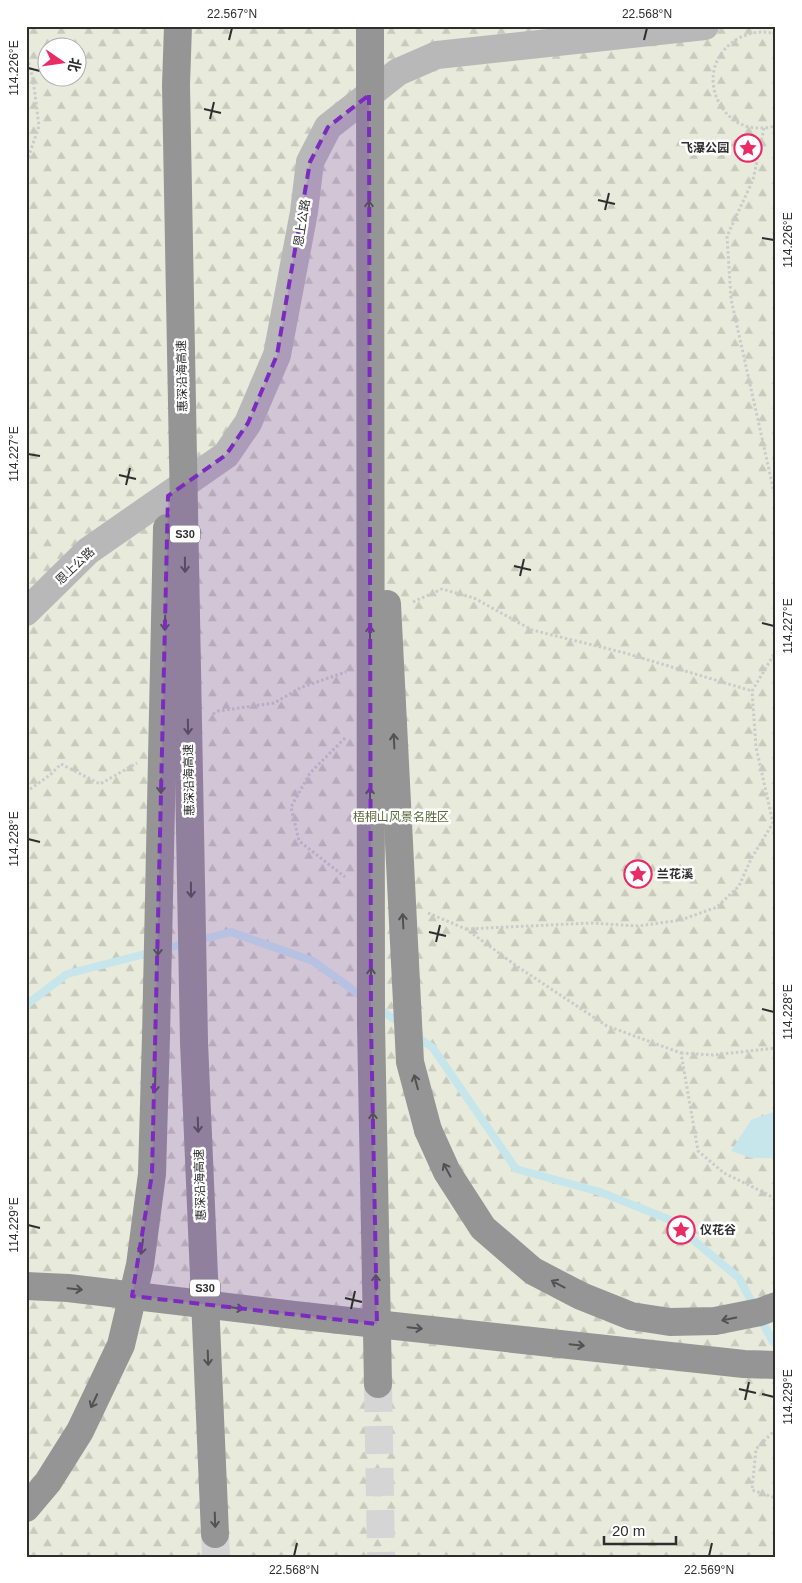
<svg xmlns="http://www.w3.org/2000/svg" width="802" height="1583" viewBox="0 0 802 1583" font-family="Helvetica,'Noto Sans SC',sans-serif">
<defs>
<pattern id="forest-firs" width="22" height="20" patternUnits="userSpaceOnUse" patternTransform="scale(1.25)"><rect width="22" height="20" fill="#e8ebdb"/><path d="M5 1l3.5 6h-7zM16 11l3.5 6h-7z" fill="#c7cabc"/></pattern>
</defs>
<rect width="100%" height="100%" fill="#fff"/>
<!-- forest -->
<path fill="url(#forest-firs)" fill-rule="evenodd" d="M26,26H776V1557H26ZM48,48H78V78H48Z"/>
<!-- water -->
<path fill="#c6e6ec" d="M776,1111V1158H751L731,1151L751,1120Z"/>
<g fill="none" stroke-linecap="round" stroke-linejoin="round">
<!-- stream -->
<g stroke="#c6e6ec" stroke-width="8">
<path d="M26,1005L67,974L231,932L313,961L364,998"/>
<path d="M378,1008L401,1024"/>
<path d="M416,1036L433,1048L516,1169L600,1192L668,1219L739,1278L755,1308"/>
<path d="M760,1318L773,1342L776,1344"/>
</g>
<!-- highway-tunnel -->
<g stroke="#d5d5d5" stroke-width="28" stroke-dasharray="28 14" stroke-linecap="butt">
<path d="M378,1384L381,1557"/>
<path d="M215,1534L216,1557"/>
</g>
<!-- path -->
<g stroke="#cbcbcb" stroke-width="3" stroke-dasharray="2.5 2.5" stroke-linecap="butt">
<path d="M776,34C750,26 720,43 714,70C709,95 725,121 749,127C758,129 767,128 776,126"/>
<path d="M26,53L33,79L39,126L26,164"/>
<path d="M764,128L753,180L727,236L731,299L776,501"/>
<path d="M413,602L442,589L474,598L532,630L625,653L752,691"/>
<path d="M213,714L218,711L274,703L302,687L346,672"/>
<path d="M345,738L310,773L291,807L299,841L345,877"/>
<path d="M26,792L50,775L61,764L100,784L137,763"/>
<path d="M428,913L466,929L518,967L607,1026L681,1053L698,1151L724,1173L769,1195L776,1201"/>
<path d="M466,929L591,923L638,926L681,920L717,907L739,886L751,859L773,823L756,747L752,691L776,651"/>
<path d="M681,1053L713,1055L776,1048"/>
<path d="M776,1429L756,1449L752,1490L776,1498"/>
</g>
<!-- secondary -->
<path stroke="#b8b8b8" stroke-width="28" d="M26,612L88,551L226,455L248,423L277,355L304,212L310,162L328,127L398,72L437,55L705,26"/>
<!-- highway -->
<g stroke="#959595" stroke-width="28">
<path d="M371,1024L378,1384"/>
<path d="M194,1042L215,1534"/>
<path d="M428,1130L447,1172L483,1228L533,1271L581,1296L631,1316L670,1322L715,1321L760,1312L776,1306"/>
<path d="M26,1508L48,1482L80,1431L121,1345L140,1265L152,1174L156,1036"/>
</g>
<!-- highway-bridge -->
<g stroke="#959595" stroke-width="28">
<path d="M178,26L176,85L194,1042"/>
<path d="M370,26L371,1024"/>
<path d="M387,604L410,1062L428,1130"/>
<path d="M156,1036L167,528"/>
<path d="M26,1286L68,1288L294,1315L744,1364L776,1365"/>
</g>
</g>
<!-- one-way arrows -->
<defs><path id="oneway-shaft" d="M-6 0H5M1.5-3L5.5 0L1.5 3" fill="none" stroke-width="1.6" stroke-linecap="round" stroke-linejoin="round" transform="scale(1.25)"/></defs>
<g stroke="#525252">
<use href="#oneway-shaft" transform="translate(369 208) rotate(-90)"/>
<use href="#oneway-shaft" transform="translate(185 565) rotate(89)"/>
<use href="#oneway-shaft" transform="translate(165 623) rotate(91)"/>
<use href="#oneway-shaft" transform="translate(370 633) rotate(-90)"/>
<use href="#oneway-shaft" transform="translate(188 727) rotate(89)"/>
<use href="#oneway-shaft" transform="translate(394 741) rotate(-93)"/>
<use href="#oneway-shaft" transform="translate(161 786) rotate(91)"/>
<use href="#oneway-shaft" transform="translate(370 795) rotate(-90)"/>
<use href="#oneway-shaft" transform="translate(191 890) rotate(89)"/>
<use href="#oneway-shaft" transform="translate(403 921) rotate(-93)"/>
<use href="#oneway-shaft" transform="translate(158 948) rotate(91)"/>
<use href="#oneway-shaft" transform="translate(371 975) rotate(-90)"/>
<use href="#oneway-shaft" transform="translate(416 1082) rotate(-105)"/>
<use href="#oneway-shaft" transform="translate(155 1085) rotate(92)"/>
<use href="#oneway-shaft" transform="translate(373 1120) rotate(-91)"/>
<use href="#oneway-shaft" transform="translate(198 1125) rotate(88)"/>
<use href="#oneway-shaft" transform="translate(447 1170) rotate(-118)"/>
<use href="#oneway-shaft" transform="translate(142 1247) rotate(98)"/>
<use href="#oneway-shaft" transform="translate(376 1282) rotate(-91)"/>
<use href="#oneway-shaft" transform="translate(558 1284) rotate(-152)"/>
<use href="#oneway-shaft" transform="translate(75 1289) rotate(6)"/>
<use href="#oneway-shaft" transform="translate(236 1308) rotate(7)"/>
<use href="#oneway-shaft" transform="translate(729 1319) rotate(168)"/>
<use href="#oneway-shaft" transform="translate(415 1328) rotate(6)"/>
<use href="#oneway-shaft" transform="translate(577 1345) rotate(6)"/>
<use href="#oneway-shaft" transform="translate(208 1358) rotate(88)"/>
<use href="#oneway-shaft" transform="translate(94 1401) rotate(115)"/>
<use href="#oneway-shaft" transform="translate(215 1520) rotate(88)"/>
</g>
<!-- marked area -->
<path fill="#7b2cbf" fill-opacity="0.2" stroke="#7b2cbf" stroke-width="4" stroke-dasharray="10 6" stroke-linejoin="round" d="M369,95L371,1024L377,1324L132,1296L152,1174L168,496L226,455L248,423L277,355L310,162L328,127Z"/>
<!-- ticks -->
<path fill="none" stroke="#2e2e2e" stroke-width="2" d="M229,40L232,28M644,40L647,28M28,68L40,71M204,109L221,113M210,119L214,102M598,200L615,204M605,210L609,193M762,238L774,240M28,454L40,456M119,475L136,479M126,485L130,468M514,566L531,570M520,576L524,559M762,623L774,626M28,839L40,842M429,932L446,936M436,942L440,925M762,1009L774,1012M28,1225L40,1228M345,1298L362,1302M351,1309L355,1291M739,1389L756,1393M762,1394L774,1397M745,1400L749,1382M294,1556L297,1543M709,1556L712,1543"/>
<!-- icons -->
<defs>
<g id="sight-ring" transform="scale(1.4375)"><circle r="9.5" fill="#fff" stroke="#e82c66" stroke-width="1.5"/><path d="M0-6L1.8-2.2L6-1.7L2.9 1.2L3.7 5.4L0 3.3L-3.7 5.4L-2.9 1.2L-6-1.7L-1.8-2.2Z" fill="#e82c66"/></g>
</defs>
<g fill-rule="evenodd">
<use href="#sight-ring" x="748" y="148"/>
<use href="#sight-ring" x="638" y="874"/>
<use href="#sight-ring" x="681" y="1230"/>
</g>
<g text-anchor="middle" stroke-width="5" stroke-linejoin="round" paint-order="stroke">
<!-- shield labels -->
<g fill="#fff" stroke="#6d6d6d" stroke-width="1">
<rect x="170" y="525.5" width="30" height="17" rx="4"/>
<rect x="190" y="1279.5" width="30" height="17" rx="4"/>
</g>
<g font-size="11" font-weight="bold" fill="#2e2e2e">
<text x="185" y="538">S30</text>
<text x="205" y="1292">S30</text>
</g>
<!-- poi labels -->
<g font-size="12" font-weight="bold" fill="#2e2e2e" stroke="#fff" text-anchor="start">
<text x="729" y="152" text-anchor="end">飞瀑公园</text>
<text x="657" y="878">兰花溪</text>
<text x="700" y="1234">仪花谷</text>
</g>
<!-- street labels -->
<g font-size="12" fill="#2e2e2e" stroke="#fff">
<text transform="translate(302 223) rotate(-81)" y="4">恩上公路</text>
<text transform="translate(182 376) rotate(-91)" y="4">惠深沿海高速</text>
<text transform="translate(75 566) rotate(-43)" y="4">恩上公路</text>
<text transform="translate(189 780) rotate(-91)" y="4">惠深沿海高速</text>
<text transform="translate(200 1185) rotate(-92)" y="4">惠深沿海高速</text>
</g>
<!-- park labels -->
<g font-size="12" fill="#5c6a3a" stroke="#fff">
<text x="401" y="821">梧桐山风景名胜区</text>
</g>
</g>
<!-- border -->
<rect width="802" height="1583" fill="none" stroke="#ffffff" stroke-width="55"/>
<!-- north arrow -->
<g transform="translate(62 62) rotate(103)"><circle r="24" fill="#ffffff" stroke="#ababab"/>
<path d="M0-4L9 19L0 12L-9 19Z" fill="#e82c66"/>
<text y="-8" font-size="14" font-weight="bold" text-anchor="middle" fill="#2e2e2e">北</text>
</g>
<!-- scale -->
<path d="M604 1536v8h72v-8" fill="none" stroke="#2e2e2e" stroke-width="2.5"/>
<text x="612" y="1536" font-size="15" fill="#2e2e2e" stroke="#ffffff" stroke-width="4" paint-order="stroke">20 m</text>
<rect x="28" y="28" width="746" height="1528" fill="none" stroke="#2e2e2e" stroke-width="2"/>
<g font-size="12" text-anchor="middle" fill="#2e2e2e">
<text x="232" y="18">22.567°N</text>
<text x="647" y="18">22.568°N</text>
<text transform="translate(14 68) rotate(-90)" y="4">114.226°E</text>
<text transform="translate(788 240) rotate(-90)" y="4">114.226°E</text>
<text transform="translate(14 454) rotate(-90)" y="4">114.227°E</text>
<text transform="translate(788 626) rotate(-90)" y="4">114.227°E</text>
<text transform="translate(14 839) rotate(-90)" y="4">114.228°E</text>
<text transform="translate(788 1012) rotate(-90)" y="4">114.228°E</text>
<text transform="translate(14 1225) rotate(-90)" y="4">114.229°E</text>
<text transform="translate(788 1397) rotate(-90)" y="4">114.229°E</text>
<text x="294" y="1574">22.568°N</text>
<text x="709" y="1574">22.569°N</text>
</g>
</svg>
